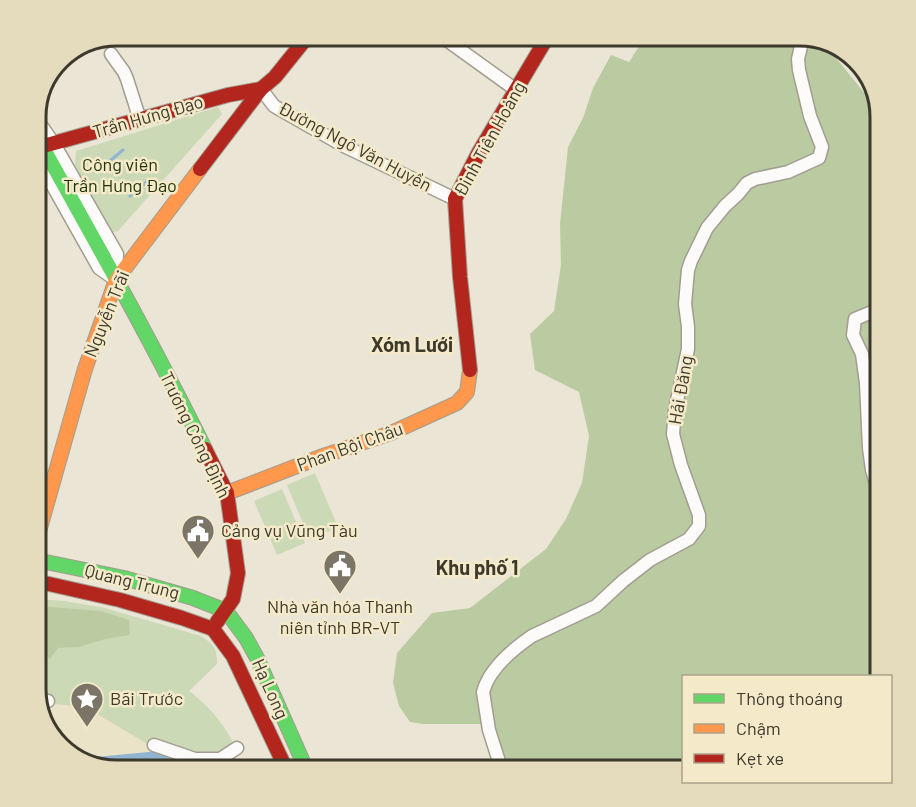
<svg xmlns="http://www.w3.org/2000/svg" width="916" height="807" viewBox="0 0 916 807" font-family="Barlow,sans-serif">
<rect width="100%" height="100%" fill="#eae5d4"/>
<!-- green -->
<g fill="#ccd9b6">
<path d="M218,107L222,114L118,231L109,233L75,165L76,151Z"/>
<path d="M315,473L338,527L310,540L287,485Z"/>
<path d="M282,489L305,543L277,555L254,501Z"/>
<path d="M36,599L65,601L105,608L201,636C214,645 217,647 217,664L189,691C211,708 223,723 236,747L224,755L159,751L90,710L40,703L36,694Z"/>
</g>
<!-- forest -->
<g fill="#bbcba1">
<path d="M656,36H798L828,48L874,105L880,118V676H684L683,771H508L492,724H423L410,722L399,706L393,683L397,653L432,613L470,608L546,549L566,519L582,483L589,436L579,392L535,370L530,334L554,311L561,265L560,224L568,147L583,118L593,88L611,55L629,62L642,42L647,44Z"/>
<path d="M39,606L101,611L129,620L130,635L105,639L79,647L58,648L50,659L36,649V610Z"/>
</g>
<!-- sand -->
<path fill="#ebe3c7" d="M40,703L78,706L90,710L159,751L85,758L60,747Z"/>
<!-- water -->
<path fill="#90b4d2" d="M159,751C179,768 208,764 233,764L238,771H118L85,758Z"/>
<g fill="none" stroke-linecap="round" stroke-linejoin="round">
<!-- stream -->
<g stroke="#90b4d2" stroke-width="3">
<path d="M105,165L123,150"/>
<path d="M130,196L150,179"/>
</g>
<!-- street casing -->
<g stroke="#a19d90" stroke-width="15">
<g id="street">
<path d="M441,36L516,90"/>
<path d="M111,54L124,72L127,79L140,120"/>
<path d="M261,89L274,106L344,146L455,199"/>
<path d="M36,118L54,144L117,254L116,276"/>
<path d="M36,156L99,268L113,278"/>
<path d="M880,493L878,490L872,470L869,448L866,383L862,354L853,335L855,319L872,312H880"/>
<path d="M39,700L48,701"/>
<path d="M154,745L195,759H220L237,748"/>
<path d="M502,771L489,730L483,692C489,669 513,649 532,636L596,606L623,581L650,560L689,539L699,526V515L681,465L673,434L675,410L688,349V327L685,304L688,270L691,261L707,228L725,206L738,194L747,183L755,179L788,172L819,158L822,147L810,116L799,70L798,59L802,42L804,38"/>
</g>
</g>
<!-- fast casing -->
<g stroke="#a19d90" stroke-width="16">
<g id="fast">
<path d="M36,135C94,239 152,342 205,449"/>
<path d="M36,560L124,578L193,598L226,611L246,638L257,658L307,771"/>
</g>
</g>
<!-- slow casing -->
<g stroke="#a19d90" stroke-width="16">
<g id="slow">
<path d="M227,493L323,456L391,433L457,403L467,392L470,370"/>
<path d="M36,542L85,369L116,280L200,169"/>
</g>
</g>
<!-- jam casing -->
<g stroke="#a19d90" stroke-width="16">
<g id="jam">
<path d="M36,148L228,95L261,89"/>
<path d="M200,169L261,89L275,77L308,36"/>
<path d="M470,370L460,277L455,199L479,152L548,36"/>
<path d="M205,449L227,493L238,573L233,599L217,622"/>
<path d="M36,583L49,584L120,600L182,618L213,629L233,656L287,771"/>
</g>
</g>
<!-- street -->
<use href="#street" stroke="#fcfbf9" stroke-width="12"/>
<!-- fast -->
<use href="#fast" stroke="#63d668" stroke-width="14"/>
<!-- slow -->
<use href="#slow" stroke="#ff974d" stroke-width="14"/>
<!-- jam -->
<use href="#jam" stroke="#b3261e" stroke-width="14"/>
</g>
<!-- icons -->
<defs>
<g id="civic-pin" transform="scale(1.725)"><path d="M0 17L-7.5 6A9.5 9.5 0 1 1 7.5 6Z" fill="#7a7567" stroke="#f4eaca"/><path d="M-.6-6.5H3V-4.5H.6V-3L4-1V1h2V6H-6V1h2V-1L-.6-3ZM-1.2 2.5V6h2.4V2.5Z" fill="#fff"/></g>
<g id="sight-pin" transform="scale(1.725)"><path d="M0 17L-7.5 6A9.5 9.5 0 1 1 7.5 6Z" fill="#7a7567" stroke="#f4eaca"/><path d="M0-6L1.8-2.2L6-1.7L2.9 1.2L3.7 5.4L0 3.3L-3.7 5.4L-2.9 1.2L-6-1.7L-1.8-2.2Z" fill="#fff"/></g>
</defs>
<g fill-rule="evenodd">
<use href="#civic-pin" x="198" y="531"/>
<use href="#civic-pin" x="340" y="566"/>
<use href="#sight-pin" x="87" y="699"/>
</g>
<g text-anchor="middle" stroke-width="5" stroke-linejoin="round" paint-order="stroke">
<!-- street labels -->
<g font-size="18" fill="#3d392c" stroke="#f4eaca">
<text transform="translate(148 117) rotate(-16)" y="6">Trần Hưng Đạo</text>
<text transform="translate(490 139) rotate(-61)" y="6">Đinh Tiên Hoàng</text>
<text transform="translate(355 147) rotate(28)" y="6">Đường Ngô Văn Huyền</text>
<text transform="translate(107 314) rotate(-68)" y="6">Nguyễn Trãi</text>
<text transform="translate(681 390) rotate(-80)" y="6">Hải Đăng</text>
<text transform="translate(195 435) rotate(64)" y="6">Trương Công Định</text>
<text transform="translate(350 447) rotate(-20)" y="6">Phan Bội Châu</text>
<text transform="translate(132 582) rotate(14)" y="6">Quang Trung</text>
<text transform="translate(270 689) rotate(66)" y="6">Hạ Long</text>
</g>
<!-- park labels -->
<g font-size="18" fill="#1d3305" stroke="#f4eaca">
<text x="120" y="171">Công viên<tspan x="120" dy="21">Trần Hưng Đạo</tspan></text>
</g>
<!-- poi labels -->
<g font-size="18" fill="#3d392c" stroke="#f4eaca" text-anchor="start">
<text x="221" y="537">Cảng vụ Vũng Tàu</text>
<text x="340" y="613" text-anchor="middle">Nhà văn hóa Thanh<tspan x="340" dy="21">niên tỉnh BR-VT</tspan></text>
<text x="110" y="705">Bãi Trước</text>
</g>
<!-- neighbourhood labels -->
<g font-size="20" font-weight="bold" fill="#3d392c" stroke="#f4eaca">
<text x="412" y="352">Xóm Lưới</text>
<text x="477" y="575">Khu phố 1</text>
</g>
</g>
<!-- crop -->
<path d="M0 0H916V807H0ZM117 46H799A71 71 0 0 1 870 117V689A71 71 0 0 1 799 760H117A71 71 0 0 1 46 689V117A71 71 0 0 1 117 46Z" fill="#e5dcbd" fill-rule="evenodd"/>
<path fill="none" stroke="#3d392c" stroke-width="3" d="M117 46H799A71 71 0 0 1 870 117V689A71 71 0 0 1 799 760H117A71 71 0 0 1 46 689V117A71 71 0 0 1 117 46Z"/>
<!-- legend -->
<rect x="682" y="675" width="210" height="108" fill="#f4eaca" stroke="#aba38b" stroke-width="1.5"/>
<rect x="694" y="694" width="30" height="9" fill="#63d668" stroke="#aba38b" stroke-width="1.5"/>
<text x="736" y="705" font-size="18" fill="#3d392c">Thông thoáng</text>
<rect x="694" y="724" width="30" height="9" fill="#ff974d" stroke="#aba38b" stroke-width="1.5"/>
<text x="736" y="735" font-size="18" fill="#3d392c">Chậm</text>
<rect x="694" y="754" width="30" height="9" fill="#b3261e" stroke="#aba38b" stroke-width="1.5"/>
<text x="736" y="765" font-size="18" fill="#3d392c">Kẹt xe</text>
</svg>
